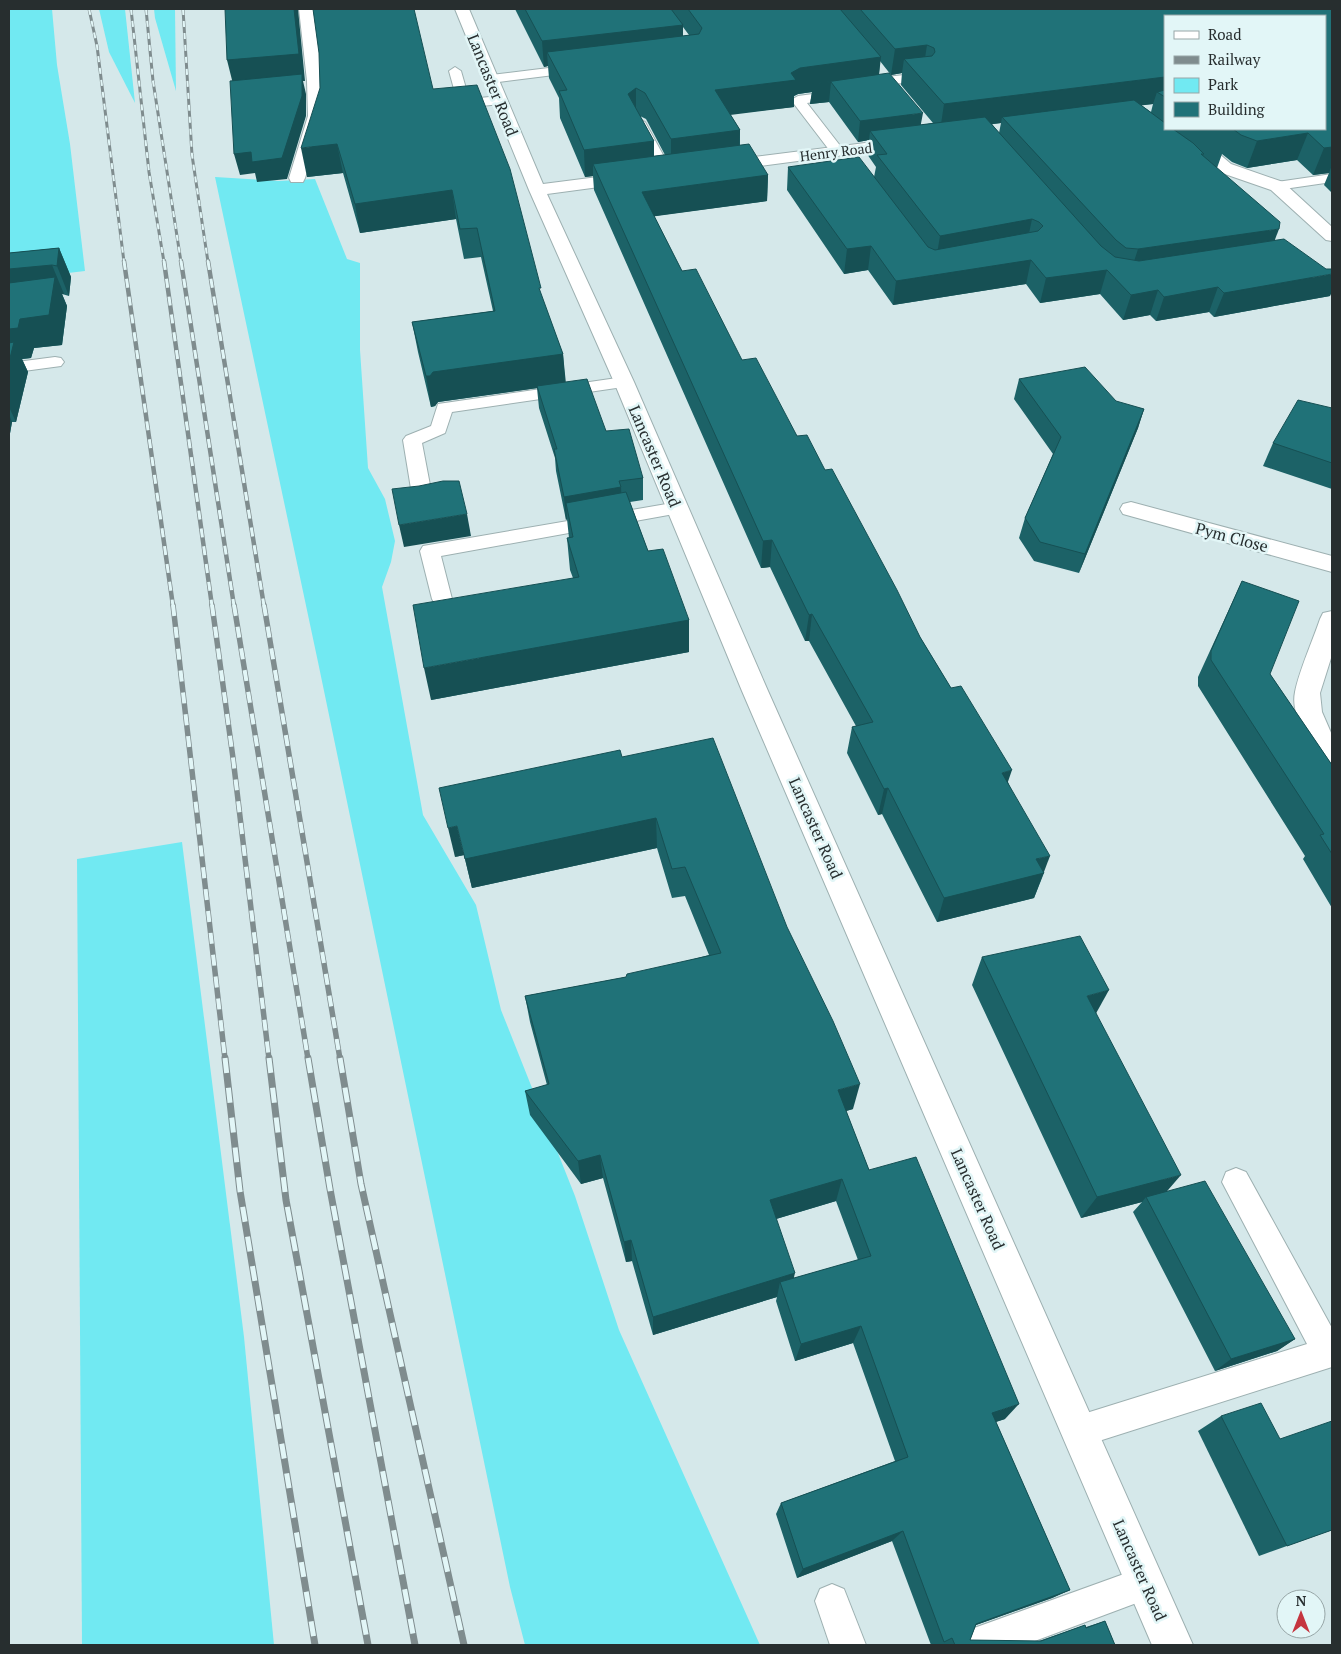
<svg xmlns="http://www.w3.org/2000/svg" width="1341" height="1654" viewBox="0 0 1341 1654" font-family="'PT Serif',serif">
<rect width="100%" height="100%" fill="#d5e8ea"/>
<!-- green -->
<g fill="#71e9f2">
<path d="M9,9H52L57,65L70,144L85,271L9,280Z"/>
<path d="M99,9H125L135,103L109,52Z"/>
<path d="M154,9H175L176,91L155,18Z"/>
<path d="M215,177L279,181L315,179L347,259L360,263V350L368,468L385,499L395,541L391,562L382,587L423,815L476,905L501,1010L575,1196L619,1330L760,1645H525L510,1587L318,662Z"/>
<path d="M182,842L244,1337L274,1645H82L77,859Z"/>
</g>
<g fill="none" stroke-linecap="round" stroke-linejoin="round">
<!-- lane casing -->
<g stroke="#9db0b1" stroke-width="2">
<g id="lane">
<path d="M581,64L586,65L587,68L586,71L491,83L484,79L491,75Z"/>
<path d="M455,67L461,71L469,99L500,96L507,100L500,104L464,108L459,107L449,71Z"/>
<path d="M923,73L928,74L929,77L928,80L886,85L879,81L886,77Z"/>
<path d="M843,90L850,94L848,97L807,103L845,152L838,156L833,155L791,100L798,96Z"/>
<path d="M638,118L645,122L673,173L671,176H661L659,173L631,122Z"/>
<path d="M1332,174V182L1277,190L1272,189L1270,186L1272,183L1277,182Z"/>
<path d="M55,357L61,358L64,362L61,366L9,373V363Z"/>
<path d="M624,377L630,378L633,382L630,386L452,412L445,433L422,443L433,501L430,505L423,507L416,505L413,501L403,440L406,436L431,426L438,404Z"/>
<path d="M678,502L685,504L688,508L685,512L441,556L452,599L449,604L442,606L435,604L432,599L420,551L423,546Z"/>
<path d="M1236,1168L1246,1172L1332,1328V1367L1080,1447L1069,1442L1064,1431L1069,1420L1080,1415L1307,1344L1222,1182L1226,1172Z"/>
<path d="M1146,1566L1158,1571L1163,1583L1158,1595L1024,1645H958L963,1632Z"/>
<path d="M832,1584L844,1589L866,1645H830L815,1601L820,1589Z"/>
</g>
</g>
<!-- street casing -->
<g stroke="#9db0b1" stroke-width="2">
<g id="street">
<path d="M299,9H313L323,81L324,116L305,178L303,182H291L289,178L308,116L307,81Z"/>
<path d="M455,9H469L543,184L629,173L635,174L637,178L635,182L629,183L547,194L634,382L768,691L1193,1645H1152L742,691L614,382L529,190Z"/>
<path d="M1173,129H1190L1231,164L1283,182L1332,227V241L1326,240L1271,190L1219,172Z"/>
<path d="M905,138L911,140L913,143L911,146L722,171L716,170L714,166L716,162L722,161Z"/>
<path d="M1131,502L1332,556V572L1123,514L1120,509L1123,504Z"/>
<path d="M1332,611V655L1320,693L1322,712L1332,735V765L1323,762C1310,743 1290,716 1295,692C1299,671 1313,640 1320,619L1323,613Z"/>
</g>
</g>
<!-- lane -->
<use href="#lane" fill="#fff" fill-rule="evenodd"/>
<!-- street -->
<use href="#street" fill="#fff" fill-rule="evenodd"/>
<!-- rail-far3 casing -->
<g stroke="#7f8c8e" stroke-width="3">
<g id="rail-far3">
<path d="M89,9L97,46L124,262"/>
<path d="M131,9L149,172L164,262"/>
<path d="M146,9L153,81L181,262"/>
<path d="M183,9L192,155L208,262"/>
</g>
</g>
<!-- rail-far2 casing -->
<g stroke="#7f8c8e" stroke-width="4.5">
<g id="rail-far2">
<path d="M124,261L173,606"/>
<path d="M164,261L212,606"/>
<path d="M181,261L234,606"/>
<path d="M208,261L264,606"/>
</g>
</g>
<!-- rail-far1 casing -->
<g stroke="#7f8c8e" stroke-width="5.5">
<g id="rail-far1">
<path d="M173,605L225,1059"/>
<path d="M212,605L233,758L269,1059"/>
<path d="M234,605L308,1059"/>
<path d="M264,605L340,1059"/>
</g>
</g>
<!-- rail casing -->
<g stroke="#7f8c8e" stroke-width="7">
<g id="rail">
<path d="M225,1058L240,1191L315,1645"/>
<path d="M269,1058L286,1200L368,1645"/>
<path d="M308,1058L330,1189L415,1645"/>
<path d="M340,1058L361,1184L464,1645"/>
</g>
</g>
<!-- rail-far3 -->
<use href="#rail-far3" stroke="#e2f6f7" stroke-width="2" stroke-dasharray="6" stroke-linecap="butt"/>
<!-- rail-far2 -->
<use href="#rail-far2" stroke="#e2f6f7" stroke-width="3" stroke-dasharray="9" stroke-linecap="butt"/>
<!-- rail-far1 -->
<use href="#rail-far1" stroke="#e2f6f7" stroke-width="4" stroke-dasharray="11" stroke-linecap="butt"/>
<!-- rail -->
<use href="#rail" stroke="#e2f6f7" stroke-width="5" stroke-dasharray="15" stroke-linecap="butt"/>
</g>
<!-- wall -->
<g fill="#1c6267" fill-rule="evenodd">
<path d="M515,9H1332V193L1324,185L1329,173L1313,175L1297,160L1247,168L1232,162L1222,154L1217,168L1275,240L1330,296L1214,317L1209,312L1156,321L1150,315L1123,320L1100,294L1040,303L1026,284L893,305L868,270L844,274L787,190L788,167L874,177L876,167L867,154L869,140L858,142L829,102L810,104L812,92L798,94L794,96V107L730,114L740,130V146L768,175L767,201L654,216L682,271L742,360L797,436L825,470L920,637L1008,782L1044,873L1034,898L937,922L882,814L878,815L847,753L852,727L856,726L809,641H805L770,567L761,568L594,190L593,176L585,177L560,118L559,98L549,78L548,66L544,67ZM1165,16L1325,129H1165ZM683,27L689,35L683,36ZM880,61L891,75L902,73L901,85L933,123L921,125L879,74ZM1153,104L1151,112L1141,105ZM640,116L646,119L665,155L654,156V141ZM1001,123L999,133L992,124Z"/>
<path d="M320,88L433,89L541,295L563,354L565,382L606,431L643,478V500L630,502L648,551L689,620V652L431,700L573,578L570,570L567,538H569L567,519L566,520L556,471L555,458L539,408L537,388L438,402L435,406L431,407L418,352L412,322L493,311L481,257L464,259L456,219L360,233L343,173L307,177Z"/>
<path d="M59,248L71,277L69,296L62,294L67,306L62,345L34,348L31,358L22,359L28,372L16,422H12L9,439V253Z"/>
<path d="M1019,379L1144,409L1138,428L1079,573L1034,561L1019,538L1025,518L1053,454L1014,399Z"/>
<path d="M1332,408V489L1263,466L1273,443Z"/>
<path d="M1242,581L1270,674L1332,765V908L1303,859L1305,856L1198,686V677Z"/>
<path d="M622,757L853,1109L846,1111L869,1170L1005,1419L996,1422L1070,1590L1052,1598L976,1625L970,1640L1039,1641L1085,1625L1086,1627L1105,1621L1115,1645H940V1644L937,1645H931L892,1541L797,1578L776,1514L781,1503L895,1461L853,1343L795,1361L776,1301L777,1297L653,1335L632,1261L626,1262L603,1178L581,1184L530,1115L525,1091L547,1085L530,1022L525,996L626,977L709,955L685,896L672,898L657,848L472,888L464,855L455,857ZM836,1201L858,1260L794,1278L776,1219Z"/>
<path d="M982,957L1096,1013L1167,1191L1295,1339L1277,1351L1215,1371L1133,1212L1142,1202L1081,1218L972,985Z"/>
<path d="M1221,1416L1280,1439L1332,1530L1259,1556L1198,1431Z"/>
</g>
<!-- shaded-wall -->
<g fill="#165054">
<path d="M294,9H298L305,81H303L306,94V116L287,179L257,182L255,173L240,175L234,154V88L227,60Z"/>
<path d="M683,25V50L547,52L548,66L544,67L542,41Z"/>
<path d="M927,45L923,71L904,59L902,73L891,75L895,49Z"/>
<path d="M881,57L878,83L831,82L829,102L810,104L812,92L798,94L794,96V107L714,117L715,90L791,73L800,68Z"/>
<path d="M1165,77V97L1157,92L1153,104L1008,122L1002,117L1001,123L940,131L944,104Z"/>
<path d="M636,88V114L628,94Z"/>
<path d="M923,113L919,134L870,131L869,140L858,142L860,121Z"/>
<path d="M740,130L739,157L671,166V139Z"/>
<path d="M1308,133L1297,160L1247,168L1257,141Z"/>
<path d="M654,141V168L593,164V176L585,177L584,150Z"/>
<path d="M337,144L343,173L307,177L301,148Z"/>
<path d="M1332,147V165L1329,173L1313,175L1324,148Z"/>
<path d="M768,175L767,201L642,218V192Z"/>
<path d="M452,190L456,219L360,233L355,204Z"/>
<path d="M1032,219L1027,243L936,260L940,236Z"/>
<path d="M1279,229L1271,250L1131,271L1138,249Z"/>
<path d="M871,246L868,270L844,274L847,249Z"/>
<path d="M59,248L71,277L69,296L57,266Z"/>
<path d="M1031,260L1026,284L893,305L896,281Z"/>
<path d="M52,265L64,294H62L67,306L62,345L34,348L31,358L22,359L28,372L16,422L9,407V269Z"/>
<path d="M1107,270L1100,294L1040,303L1046,278Z"/>
<path d="M1332,274V292L1330,296L1214,317L1224,293Z"/>
<path d="M1218,287L1209,312L1156,321L1164,297Z"/>
<path d="M1158,290L1150,315L1123,320L1131,295Z"/>
<path d="M563,354L566,384L438,402L435,406L431,407L426,376L433,372Z"/>
<path d="M1144,409L1138,428L1079,573L1085,554Z"/>
<path d="M9,414L12,422L9,439Z"/>
<path d="M621,487L622,510L566,503L567,519L566,520L564,497Z"/>
<path d="M467,514L471,536L404,547L399,525Z"/>
<path d="M772,540L770,567L761,568L763,541Z"/>
<path d="M812,614L809,641H805L809,615Z"/>
<path d="M689,620V652L431,700L424,668Z"/>
<path d="M1012,770L1003,796L1002,773Z"/>
<path d="M888,788L882,814L878,815L884,789Z"/>
<path d="M656,818L657,848L472,888L465,859Z"/>
<path d="M457,826L464,855L455,857L448,828Z"/>
<path d="M1050,856L1034,898L937,922L944,898L1036,859Z"/>
<path d="M1109,990L1094,1017L1087,996Z"/>
<path d="M860,1084L853,1109L832,1115L838,1090Z"/>
<path d="M600,1155L603,1178L581,1184L578,1161Z"/>
<path d="M1181,1175L1162,1197H1146L1142,1202L1081,1218L1097,1197Z"/>
<path d="M842,1179L836,1201L766,1222L770,1200Z"/>
<path d="M631,1240L632,1261L626,1262L624,1242Z"/>
<path d="M795,1273L790,1293L780,1282L777,1297L653,1335V1317Z"/>
<path d="M861,1326L853,1343L795,1361L801,1344Z"/>
<path d="M1295,1339L1277,1351L1215,1371L1231,1359Z"/>
<path d="M1019,1404L1005,1419L979,1427L992,1413Z"/>
<path d="M903,1531L892,1541L797,1578L803,1569Z"/>
<path d="M1070,1590L1052,1598L962,1630L976,1624Z"/>
</g>
<!-- building -->
<g fill="#207278" stroke="#165054">
<path d="M225,9H294L299,54L227,60Z"/>
<path d="M313,9H414L433,89L477,85L510,169L541,288H539L563,354L433,372L430,376H426L412,322L495,311L477,228L460,229L452,190L355,204L337,144L301,148L320,88L319,53Z"/>
<path d="M525,9H671L683,25L542,41Z"/>
<path d="M688,9H840L881,57L800,68L791,73L796,80L715,90L740,130L671,139L645,93L636,88L628,94L654,141L584,150L559,91L567,90L547,52L699,34L702,28Z"/>
<path d="M860,9H1332V147L1324,148L1308,133L1257,141L1241,135L1233,129H1325V16H1165V77L944,104L904,59L932,56L935,52L934,48L927,45L895,49Z"/>
<path d="M889,73L923,113L860,121L831,82L812,84Z"/>
<path d="M302,74V96L282,158L252,162L251,152L234,154L230,81Z"/>
<path d="M1165,90V97L1157,92Z"/>
<path d="M1134,100L1165,123V129H1173L1193,143L1204,154H1201L1280,222L1279,229L1138,249L1126,248L1116,240L1002,117Z"/>
<path d="M985,117L1101,246L1115,257L1139,261L1284,239L1326,269H1332V274L1224,293L1218,287L1164,297L1158,290L1131,295L1107,270L1046,278L1031,260L896,281L871,246L847,249L788,167L859,157L928,247L935,250L1038,231L1043,226L1039,222L1032,219L940,236L877,155L887,154L870,131Z"/>
<path d="M749,144L768,175L642,192L682,271L696,269L742,360L756,358L797,436L807,435L825,470L832,469L897,590L920,637L951,688L961,686L1012,770L1002,773L1050,856L1036,859L1044,873L944,898L888,788L884,789L852,727L873,722L812,614L809,615L772,540L763,541L593,164Z"/>
<path d="M59,248L57,266L52,265L9,269V253Z"/>
<path d="M55,277L49,315L20,319L18,328L9,329V283Z"/>
<path d="M14,342L9,362V343Z"/>
<path d="M1085,367L1116,401L1144,409L1085,554L1040,542L1025,518L1061,437L1019,379Z"/>
<path d="M587,379L606,431L629,429L643,478L619,481L621,487L564,497L554,449H557L537,386Z"/>
<path d="M1298,400L1332,408V463L1273,443Z"/>
<path d="M443,481H459L467,514L399,525L392,489L419,486Z"/>
<path d="M626,492L648,551L663,549L689,620L424,668L413,605L579,577L567,538L573,537L566,503Z"/>
<path d="M1242,581L1299,601L1270,674L1332,765V854L1320,835L1324,834L1211,660V651Z"/>
<path d="M713,738L787,927L833,1021L860,1084L838,1090L869,1170L916,1157L1019,1404L992,1413L1070,1590L976,1624L970,1640L1041,1641L1085,1625L1086,1628L1105,1621L1115,1645H955L952,1638L944,1642L903,1531L803,1569L781,1503L908,1457L861,1326L801,1344L780,1282L871,1256L842,1179L770,1200L795,1273L653,1317L631,1240L624,1242L600,1155L578,1161L525,1091L549,1084L525,996L626,977L627,974L721,953L685,867L672,869L656,818L465,859L457,826L448,828L439,788L620,750L622,757Z"/>
<path d="M1080,936L1109,990L1087,996L1181,1175L1097,1197L982,957Z"/>
<path d="M1205,1181L1295,1339L1231,1359L1146,1197Z"/>
<path d="M1261,1403L1280,1439L1332,1421V1530L1287,1546L1221,1416Z"/>
</g>
<g text-anchor="middle" stroke-width="5" stroke-linejoin="round" paint-order="stroke">
<!-- far-street labels -->
<g font-size="14" fill="#272e2f" stroke="#e2f6f7">
<text transform="translate(836 152) rotate(-7)" y="5">Henry Road</text>
</g>
<!-- street labels -->
<g font-size="16" fill="#272e2f" stroke="#e2f6f7">
<text transform="translate(493 85) rotate(68)" y="6">Lancaster Road</text>
<text transform="translate(655 456) rotate(67)" y="6">Lancaster Road</text>
<text transform="translate(1232 537) rotate(15)" y="6">Pym Close</text>
<text transform="translate(816 828) rotate(66)" y="6">Lancaster Road</text>
<text transform="translate(978 1199) rotate(66)" y="6">Lancaster Road</text>
<text transform="translate(1140 1570) rotate(66)" y="6">Lancaster Road</text>
</g>
</g>
<!-- border -->
<rect width="1341" height="1654" fill="none" stroke="#272e2f" stroke-width="20"/>
<!-- legend -->
<rect x="1164" y="15" width="162" height="115" fill="#e2f6f7" stroke="#97a6a7"/>
<rect x="1174" y="31" width="25" height="8" fill="#ffffff" stroke="#97a6a7"/>
<text x="1208" y="40" font-size="15" fill="#272e2f">Road</text>
<rect x="1174" y="56" width="25" height="8" fill="#7f8c8e" stroke="#97a6a7"/>
<text x="1208" y="65" font-size="15" fill="#272e2f">Railway</text>
<rect x="1174" y="78" width="25" height="15" fill="#71e9f2" stroke="#97a6a7"/>
<text x="1208" y="90" font-size="15" fill="#272e2f">Park</text>
<rect x="1174" y="102" width="25" height="15" fill="#207278" stroke="#97a6a7"/>
<text x="1208" y="115" font-size="15" fill="#272e2f">Building</text>
<!-- north arrow -->
<g transform="translate(1301 1614)"><circle r="24" fill="#e2f6f7" stroke="#97a6a7"/>
<path d="M0-4L9 19L0 12L-9 19Z" fill="#c5353f"/>
<text y="-8" font-size="14" font-weight="bold" text-anchor="middle" fill="#272e2f">N</text>
</g>
</svg>
